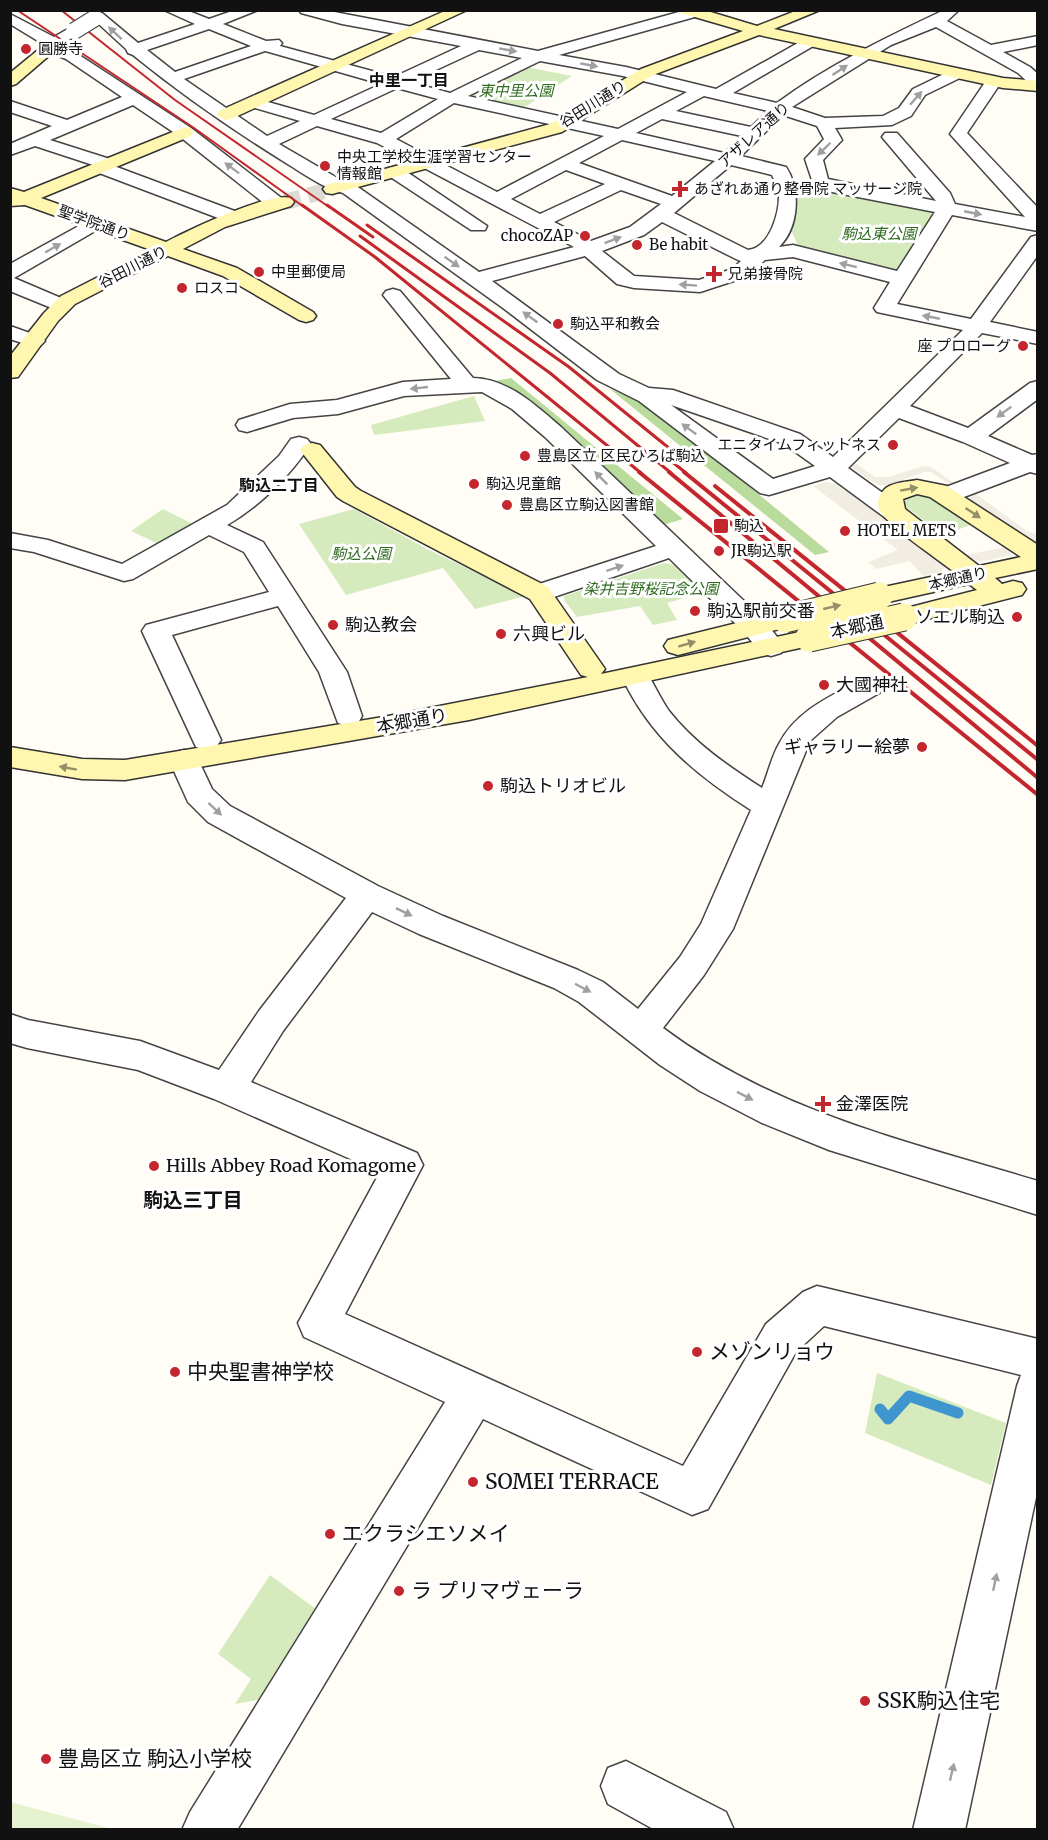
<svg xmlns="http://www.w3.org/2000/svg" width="1048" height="1840" viewBox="0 0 1048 1840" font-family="Merriweather,'Noto Sans JP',serif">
<rect width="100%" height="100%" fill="#fffdf5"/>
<!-- green -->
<g fill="#d5ebbd">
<path d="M526,67L572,76L523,108L513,109L465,95Z"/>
<path d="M821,189L930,208L936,212L900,270L888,271L798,246L792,232L796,192Z"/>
<path d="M474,396L485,421L374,435L371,425Z"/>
<path d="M918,494H928L973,524L943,535L905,506L904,501L908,496Z"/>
<path d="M163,509L197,526L163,546L131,531Z"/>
<path d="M354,509L429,550L526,596L475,609L443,568L346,595L299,524Z"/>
<path d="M664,563L681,566L705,592L667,603L677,620L653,625L640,606L577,617L564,600V596Z"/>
<path d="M877,1373L1006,1423L991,1485L865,1433Z"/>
<path d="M270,1575L321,1613L263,1699L235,1704L251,1679L218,1654Z"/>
</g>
<!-- forest -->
<g fill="#b9dc9c">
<path d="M511,378L683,519L663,525L517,395L494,381Z"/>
<path d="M610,389L635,399L696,443L829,552L815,555Z"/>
</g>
<!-- pitch -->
<path fill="#e6f2cf" d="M10,1802L112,1829H11Z"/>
<!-- plaza -->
<g fill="#f1ede2">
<path d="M851,460L875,477H888L924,466L931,467L954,483L950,485L931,472H924L889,485H878L849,466Z"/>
<path d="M826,482L842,485L943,561L945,566L941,572L923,576L910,561L876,569L868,562L898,550L813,486Z"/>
<path d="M976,494L1027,531L1037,534V546L972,501L969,498Z"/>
<path d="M1007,547L1011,555L979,562L965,555Z"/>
</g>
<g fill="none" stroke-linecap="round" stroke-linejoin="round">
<!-- stream -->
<path stroke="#3f96cf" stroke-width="11" d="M880,1409L888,1419L909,1396L958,1413"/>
<!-- secondary-tunnel -->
<path stroke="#dbdad3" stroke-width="16" stroke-dasharray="16 8" stroke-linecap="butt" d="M285,202L332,189"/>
<!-- street casing -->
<g stroke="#444" stroke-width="3">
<g id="street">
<path d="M164,10H186L209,19L235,10H258L223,24L266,41L279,40L282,43L280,46L394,77L461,46L342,24L301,13L299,10H324L538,51L686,10H711L709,13L559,55L626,67L716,89L805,39H815L818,42L815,45L733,93L777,103C827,66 885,38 940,12C945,9 953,10 959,10L947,21L991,45L1038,36V45L1003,52L1030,67L1038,74V88L1032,86L1018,73L936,27L891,45L792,107L825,118L883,116L899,108L913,89L952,70H964L966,73L964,76L925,95L911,116L892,125L835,128L842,140L823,160L828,179L936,201L882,137L885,133H897L950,193L955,204L1025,217L950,134L988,78H1000L1002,81L967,133L1038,208V231L952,215L897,304L971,319L1031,237L1038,235V255L990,322L1038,332V344L982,333L910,406L968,428L1030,383L1038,381V399L988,436L1032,455L1038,454V474L1030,472L956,500L947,502L938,500L935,495L938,490L1010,463L963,442L899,418L848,468L905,509L908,514L905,519L896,521L887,519L830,477L769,495L760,493L639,401L597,380L503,308L343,193C323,188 304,174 286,163C233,130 181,94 133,55L128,53L126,49L90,16L92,13H102L138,43L195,24ZM209,29L251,46L175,72L147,50ZM479,50L522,58L450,93L410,82ZM265,51L269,52L381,84L314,115L254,98L248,100L246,103L248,106L300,121L267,136L184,79ZM540,61L623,76L687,92L618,129L468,96ZM397,88L438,99L381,133L331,119ZM704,96L768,111L751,127L676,111ZM454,103L604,136L497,192L396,139ZM783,115L817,126L824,139L805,159L814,186L827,191L935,212L897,271L793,245L779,247C799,228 801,189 786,167L741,156ZM662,119L742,136L724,153L636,133ZM317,126L377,143L574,247L479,272L355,185L346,183L279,144ZM622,140L715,161L672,196L579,163ZM731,165L772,175C774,180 778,187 779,192C780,212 770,248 748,250L674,213ZM566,170L605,184L540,214L511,199ZM621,190L661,204L630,227L591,241L554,222ZM662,222L738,260L741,261L732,269L699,280L634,276L602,251L644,235ZM585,256L617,284L634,288L700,292L746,277L765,260L793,257L890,282L874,308L877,312L963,330L833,457L800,434L673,390L649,388L619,374L492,281ZM671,405L784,444L815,466L773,479Z"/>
<path d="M10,14L54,37L66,30H76L78,33L61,46L76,53L191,128L284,200L286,204L284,208H270L179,136L133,105L50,140L113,160L116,164L114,166L240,213L242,217L240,221H226L94,171L93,165L35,146L10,155V144L52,126L10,112V101L67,120L122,97L66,59L44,50L41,47L43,44L10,24Z"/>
<path d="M395,167L401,168L487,226L485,230H471L389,176L386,172L389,168Z"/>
<path d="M95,217L102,219L104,223L102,227L14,278L68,301L71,305L68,309H54L10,291V264Z"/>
<path d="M393,289L400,291L473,378C509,379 536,406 561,427L763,619L785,647L781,653L771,656L761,653L743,631L669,558L548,599L539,601L530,599L526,593L530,587L656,546L545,437L512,409L482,392L404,396L338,414L293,418L247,432L239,430L236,425L239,420L290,404L337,400L403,382L451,379L383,295L386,291Z"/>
<path d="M10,326L41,337L45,341L41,345L34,347L10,339Z"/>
<path d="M299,437L307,439L311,444C290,476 260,506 227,525L263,542L347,672L362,716L358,723L348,726L338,723L319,672L278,606L172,635L221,740L216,747L206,750L196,747L142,631L146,625L269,592L244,552L209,535L133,579L124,581L34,552L10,548V533L48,540L122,564L227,505L279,456L291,439Z"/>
<path d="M636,668L646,671C654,684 660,698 669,711C694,743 728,766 762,788C768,774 771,758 779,744C796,711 829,697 861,680L871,677L881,680L885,686L881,692L837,717L810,741L733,929L704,975L663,1028C774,1111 908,1142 1038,1181V1215L829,1150L762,1123L700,1091L660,1065L579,1002L554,988L419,934L372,912L283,1031L251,1082L417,1153L423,1165L345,1314L683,1466L766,1324L803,1292L817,1286L1038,1339V1488L965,1830H913L1017,1386L1021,1375L824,1326L796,1352L708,1509L692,1515L483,1419L237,1830H182L190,1812L445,1402L304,1337L298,1323L380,1172L214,1099L138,1070L27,1048L10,1043V1014L28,1020L140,1041L219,1070L259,1011L346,898L208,822L188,802L169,760L173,753L184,750L195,753L212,789L230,806L378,886L443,916L578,970L603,982L638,1009L680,957L701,924L751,810C696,775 650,737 622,677L626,671Z"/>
<path d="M626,1761L726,1812L734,1830H655L608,1804L601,1786L608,1768Z"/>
</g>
</g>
<!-- secondary casing -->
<g stroke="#333" stroke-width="3">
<g id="secondary">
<path d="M447,10H467L231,119L225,120L217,115L219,111Z"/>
<path d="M679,10H704L757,26L798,10H820L774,29L1003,78L1038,81V91L1003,88L759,35L653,75L562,132L332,194L326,193L323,189L326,185L550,124L641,69L743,31L681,13Z"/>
<path d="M54,39L59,41L62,44L59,47L16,84L10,86V73L49,41Z"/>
<path d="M185,127L191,128L193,132L191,136L41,198L166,242C189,230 268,192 291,198L294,202L291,206L225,227L183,249L237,268L313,312L316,316L313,320L306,322L299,320L223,276L168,256L75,304L58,321L18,377L10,378V356L44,313L61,296L151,250L25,205L10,206V188L24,192Z"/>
<path d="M312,443L320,445L355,487L361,491L548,587L605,669L601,674L809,630L819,632L823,638L819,644L809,646L469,720L125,780L82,779L10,767V747L82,759L125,760L383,717L588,677L581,675L530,599L343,501L337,497L300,450L304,445Z"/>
<path d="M917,480L947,486L1038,545V569L995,578L1002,584L1013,581L1022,583L1026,589L1022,595L904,625L895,623L891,617L895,611L977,590L969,584L879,604L870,602L866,596L870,590L954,572C938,559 886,525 879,509C876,501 880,493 886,488C894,482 907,482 917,480ZM917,494L930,497L1021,557L979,566L905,509L903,499Z"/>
<path d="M785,611L795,613L798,619L795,625L678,655L668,652L664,646L668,640Z"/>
</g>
</g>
<!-- street -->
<use href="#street" fill="#fff" fill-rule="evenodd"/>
<!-- secondary -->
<use href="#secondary" fill="#fff6b0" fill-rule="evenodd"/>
<!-- rail-far2 -->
<g stroke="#c4262e" stroke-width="2">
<path d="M17,10L194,128L304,207"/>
<path d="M61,10L175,100L329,207"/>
</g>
<!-- rail-far1 -->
<g stroke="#c4262e" stroke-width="3">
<path d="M302,205L375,257L641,473"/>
<path d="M327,205L373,237"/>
<path d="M367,225L569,367L680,457"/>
<path d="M360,236L550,373L671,473"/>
<path d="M665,456L686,473"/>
</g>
<!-- rail -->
<g stroke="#c4262e" stroke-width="4">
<path d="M639,472L1038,795"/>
<path d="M669,472L1038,778"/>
<path d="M684,472L1038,760"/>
<path d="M715,486L1038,746"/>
</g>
<!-- street-bridge casing -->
<g stroke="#444" stroke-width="18" stroke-linecap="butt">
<path id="street-bridge" d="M74,31L95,18"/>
</g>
<!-- secondary-bridge casing -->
<g stroke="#333" stroke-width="29" stroke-linecap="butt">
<g id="secondary-bridge">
<path d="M785,619L879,596"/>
<path d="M809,638L904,617"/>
</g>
</g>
<!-- street-bridge -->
<use href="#street-bridge" stroke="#fff" stroke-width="16"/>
<!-- secondary-bridge -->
<use href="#secondary-bridge" stroke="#fff6b0" stroke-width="27"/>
</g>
<!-- one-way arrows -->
<defs><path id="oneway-solid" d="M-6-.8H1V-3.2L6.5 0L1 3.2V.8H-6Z" transform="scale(1.5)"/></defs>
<g fill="#a0a0a0">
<use href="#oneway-solid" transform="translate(115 33) rotate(-137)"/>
<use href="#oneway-solid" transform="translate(508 50) rotate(10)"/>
<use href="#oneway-solid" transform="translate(589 65) rotate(10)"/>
<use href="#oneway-solid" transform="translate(840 70) rotate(-33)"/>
<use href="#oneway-solid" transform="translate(916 98) rotate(-49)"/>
<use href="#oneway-solid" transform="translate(824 149) rotate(136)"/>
<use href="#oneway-solid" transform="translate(232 168) rotate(-143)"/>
<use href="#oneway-solid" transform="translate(973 213) rotate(11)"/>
<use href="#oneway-solid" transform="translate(613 240) rotate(-21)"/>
<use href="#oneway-solid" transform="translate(53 248) rotate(-30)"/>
<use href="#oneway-solid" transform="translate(452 262) rotate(35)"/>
<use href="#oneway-solid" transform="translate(848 265) rotate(-166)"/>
<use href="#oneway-solid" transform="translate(688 285) rotate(-176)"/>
<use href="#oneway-solid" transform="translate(530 317) rotate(-144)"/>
<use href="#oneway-solid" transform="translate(931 317) rotate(-169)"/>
<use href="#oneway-solid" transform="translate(419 388) rotate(174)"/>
<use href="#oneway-solid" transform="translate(1004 412) rotate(144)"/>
<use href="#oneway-solid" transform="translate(689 429) rotate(-144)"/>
<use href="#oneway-solid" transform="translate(601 478) rotate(-135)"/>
<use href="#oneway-solid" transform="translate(615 568) rotate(-18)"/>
<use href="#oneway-solid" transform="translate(215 809) rotate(43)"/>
<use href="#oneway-solid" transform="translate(404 912) rotate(26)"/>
<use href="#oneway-solid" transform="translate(583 988) rotate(28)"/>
<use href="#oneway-solid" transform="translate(745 1096) rotate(27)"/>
<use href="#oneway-solid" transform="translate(995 1582) rotate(-78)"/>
<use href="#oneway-solid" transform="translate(952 1772) rotate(-77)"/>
</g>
<g fill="#948f68">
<use href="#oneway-solid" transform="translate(909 489) rotate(-10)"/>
<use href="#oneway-solid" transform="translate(973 513) rotate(34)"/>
<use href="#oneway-solid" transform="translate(832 607) rotate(-13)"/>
<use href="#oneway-solid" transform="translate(687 644) rotate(-16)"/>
<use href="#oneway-solid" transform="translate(68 768) rotate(-170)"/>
</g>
<!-- markers -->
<g fill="#c4262e" stroke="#fff" stroke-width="2">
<circle cx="26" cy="49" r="6"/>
<circle cx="325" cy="166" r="6"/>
<path d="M677 180h6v6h6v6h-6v6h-6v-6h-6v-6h6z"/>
<circle cx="585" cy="236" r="6"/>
<circle cx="637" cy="245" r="6"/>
<circle cx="259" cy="272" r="6"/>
<path d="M711 265h6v6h6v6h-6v6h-6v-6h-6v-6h6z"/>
<circle cx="182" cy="288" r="6"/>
<circle cx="558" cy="324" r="6"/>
<circle cx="1023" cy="346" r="6"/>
<circle cx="893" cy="445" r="6"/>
<circle cx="525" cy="456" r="6"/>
<circle cx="474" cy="484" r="6"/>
<circle cx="507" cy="505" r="6"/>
<rect x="713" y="518" width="16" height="16" rx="3"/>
<circle cx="845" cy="531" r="6"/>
<circle cx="719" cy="551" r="6"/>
<circle cx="695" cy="611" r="6"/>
<circle cx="1017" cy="617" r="6"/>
<circle cx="333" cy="625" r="6"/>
<circle cx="501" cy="634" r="6"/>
<circle cx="824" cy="685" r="6"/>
<circle cx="922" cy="747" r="6"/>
<circle cx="488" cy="786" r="6"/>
<path d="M820 1095h6v6h6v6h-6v6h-6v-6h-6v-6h6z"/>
<circle cx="154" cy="1166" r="6"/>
<circle cx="697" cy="1352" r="6"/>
<circle cx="175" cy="1372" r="6"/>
<circle cx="473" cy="1482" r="6"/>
<circle cx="330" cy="1534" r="6"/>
<circle cx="399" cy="1591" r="6"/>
<circle cx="865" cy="1701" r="6"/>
<circle cx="46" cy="1759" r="6"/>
</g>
<g text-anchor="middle" stroke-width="6" stroke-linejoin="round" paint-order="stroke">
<!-- far-poi labels -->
<g font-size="15" fill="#111" stroke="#fff" text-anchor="start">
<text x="38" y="54">圓勝寺</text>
<text x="337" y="162">中央工学校生涯学習センター<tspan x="337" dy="17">情報館</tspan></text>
<text x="694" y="194">あざれあ通り整骨院 マッサージ院</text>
<text x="573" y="241" text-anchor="end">chocoZAP</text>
<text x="649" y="250">Be habit</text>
<text x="271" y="277">中里郵便局</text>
<text x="728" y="279">兄弟接骨院</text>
<text x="194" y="293">ロスコ</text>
<text x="570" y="329">駒込平和教会</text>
<text x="1011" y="351" text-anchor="end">座 プロローグ</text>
<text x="881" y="450" text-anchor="end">エニタイムフィットネス</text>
<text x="537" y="461">豊島区立 区民ひろば駒込</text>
<text x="486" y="489">駒込児童館</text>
<text x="519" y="510">豊島区立駒込図書館</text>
<text x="734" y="531">駒込</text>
<text x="857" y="536">HOTEL METS</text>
<text x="731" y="556">JR駒込駅</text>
</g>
<!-- far-park labels -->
<g font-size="15" font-style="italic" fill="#2f6b1f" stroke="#fff">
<text x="516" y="96">東中里公園</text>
<text x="879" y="239">駒込東公園</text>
<text x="361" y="559">駒込公園</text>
<text x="651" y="594">染井吉野桜記念公園</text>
</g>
<!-- far-street labels -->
<g font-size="15" fill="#111" stroke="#fff">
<text transform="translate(593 104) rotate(-32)" y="5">谷田川通り</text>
<text transform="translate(754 135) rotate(-42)" y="5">アザレア通り</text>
<text transform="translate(94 223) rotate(20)" y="5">聖学院通り</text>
<text transform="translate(133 267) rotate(-27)" y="5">谷田川通り</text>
<text transform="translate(958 579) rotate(-13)" y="5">本郷通り</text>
</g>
<!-- far-neighbourhood labels -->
<g font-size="16" font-weight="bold" fill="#111" stroke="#fff">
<text x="409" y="86">中里一丁目</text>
<text x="279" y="491">駒込二丁目</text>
</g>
<!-- poi labels -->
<g font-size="18" fill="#111" stroke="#fff" text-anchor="start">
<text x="707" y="617">駒込駅前交番</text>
<text x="1005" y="623" text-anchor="end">ソエル駒込</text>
<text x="345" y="631">駒込教会</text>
<text x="513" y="640">六興ビル</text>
<text x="836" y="691">大國神社</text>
<text x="910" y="753" text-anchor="end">ギャラリー絵夢</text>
<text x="500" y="792">駒込トリオビル</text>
<text x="836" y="1110">金澤医院</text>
<text x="166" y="1172">Hills Abbey Road Komagome</text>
</g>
<!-- street labels -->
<g font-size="18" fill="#111" stroke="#fff">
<text transform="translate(857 627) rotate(-12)" y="6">本郷通</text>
<text transform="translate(412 721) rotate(-10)" y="6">本郷通り</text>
</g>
<!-- neighbourhood labels -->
<g font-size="20" font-weight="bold" fill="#111" stroke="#fff">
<text x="193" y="1207">駒込三丁目</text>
</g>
<!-- near-poi labels -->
<g font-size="21" fill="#111" stroke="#fff" text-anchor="start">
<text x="709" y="1359">メゾンリョウ</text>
<text x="187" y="1379">中央聖書神学校</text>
<text x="485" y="1489">SOMEI TERRACE</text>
<text x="342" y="1541">エクラシエソメイ</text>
<text x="411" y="1598">ラ プリマヴェーラ</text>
<text x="877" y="1708">SSK駒込住宅</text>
<text x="58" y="1766">豊島区立 駒込小学校</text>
</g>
</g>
<!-- border -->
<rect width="1048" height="1840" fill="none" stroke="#111111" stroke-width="24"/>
</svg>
